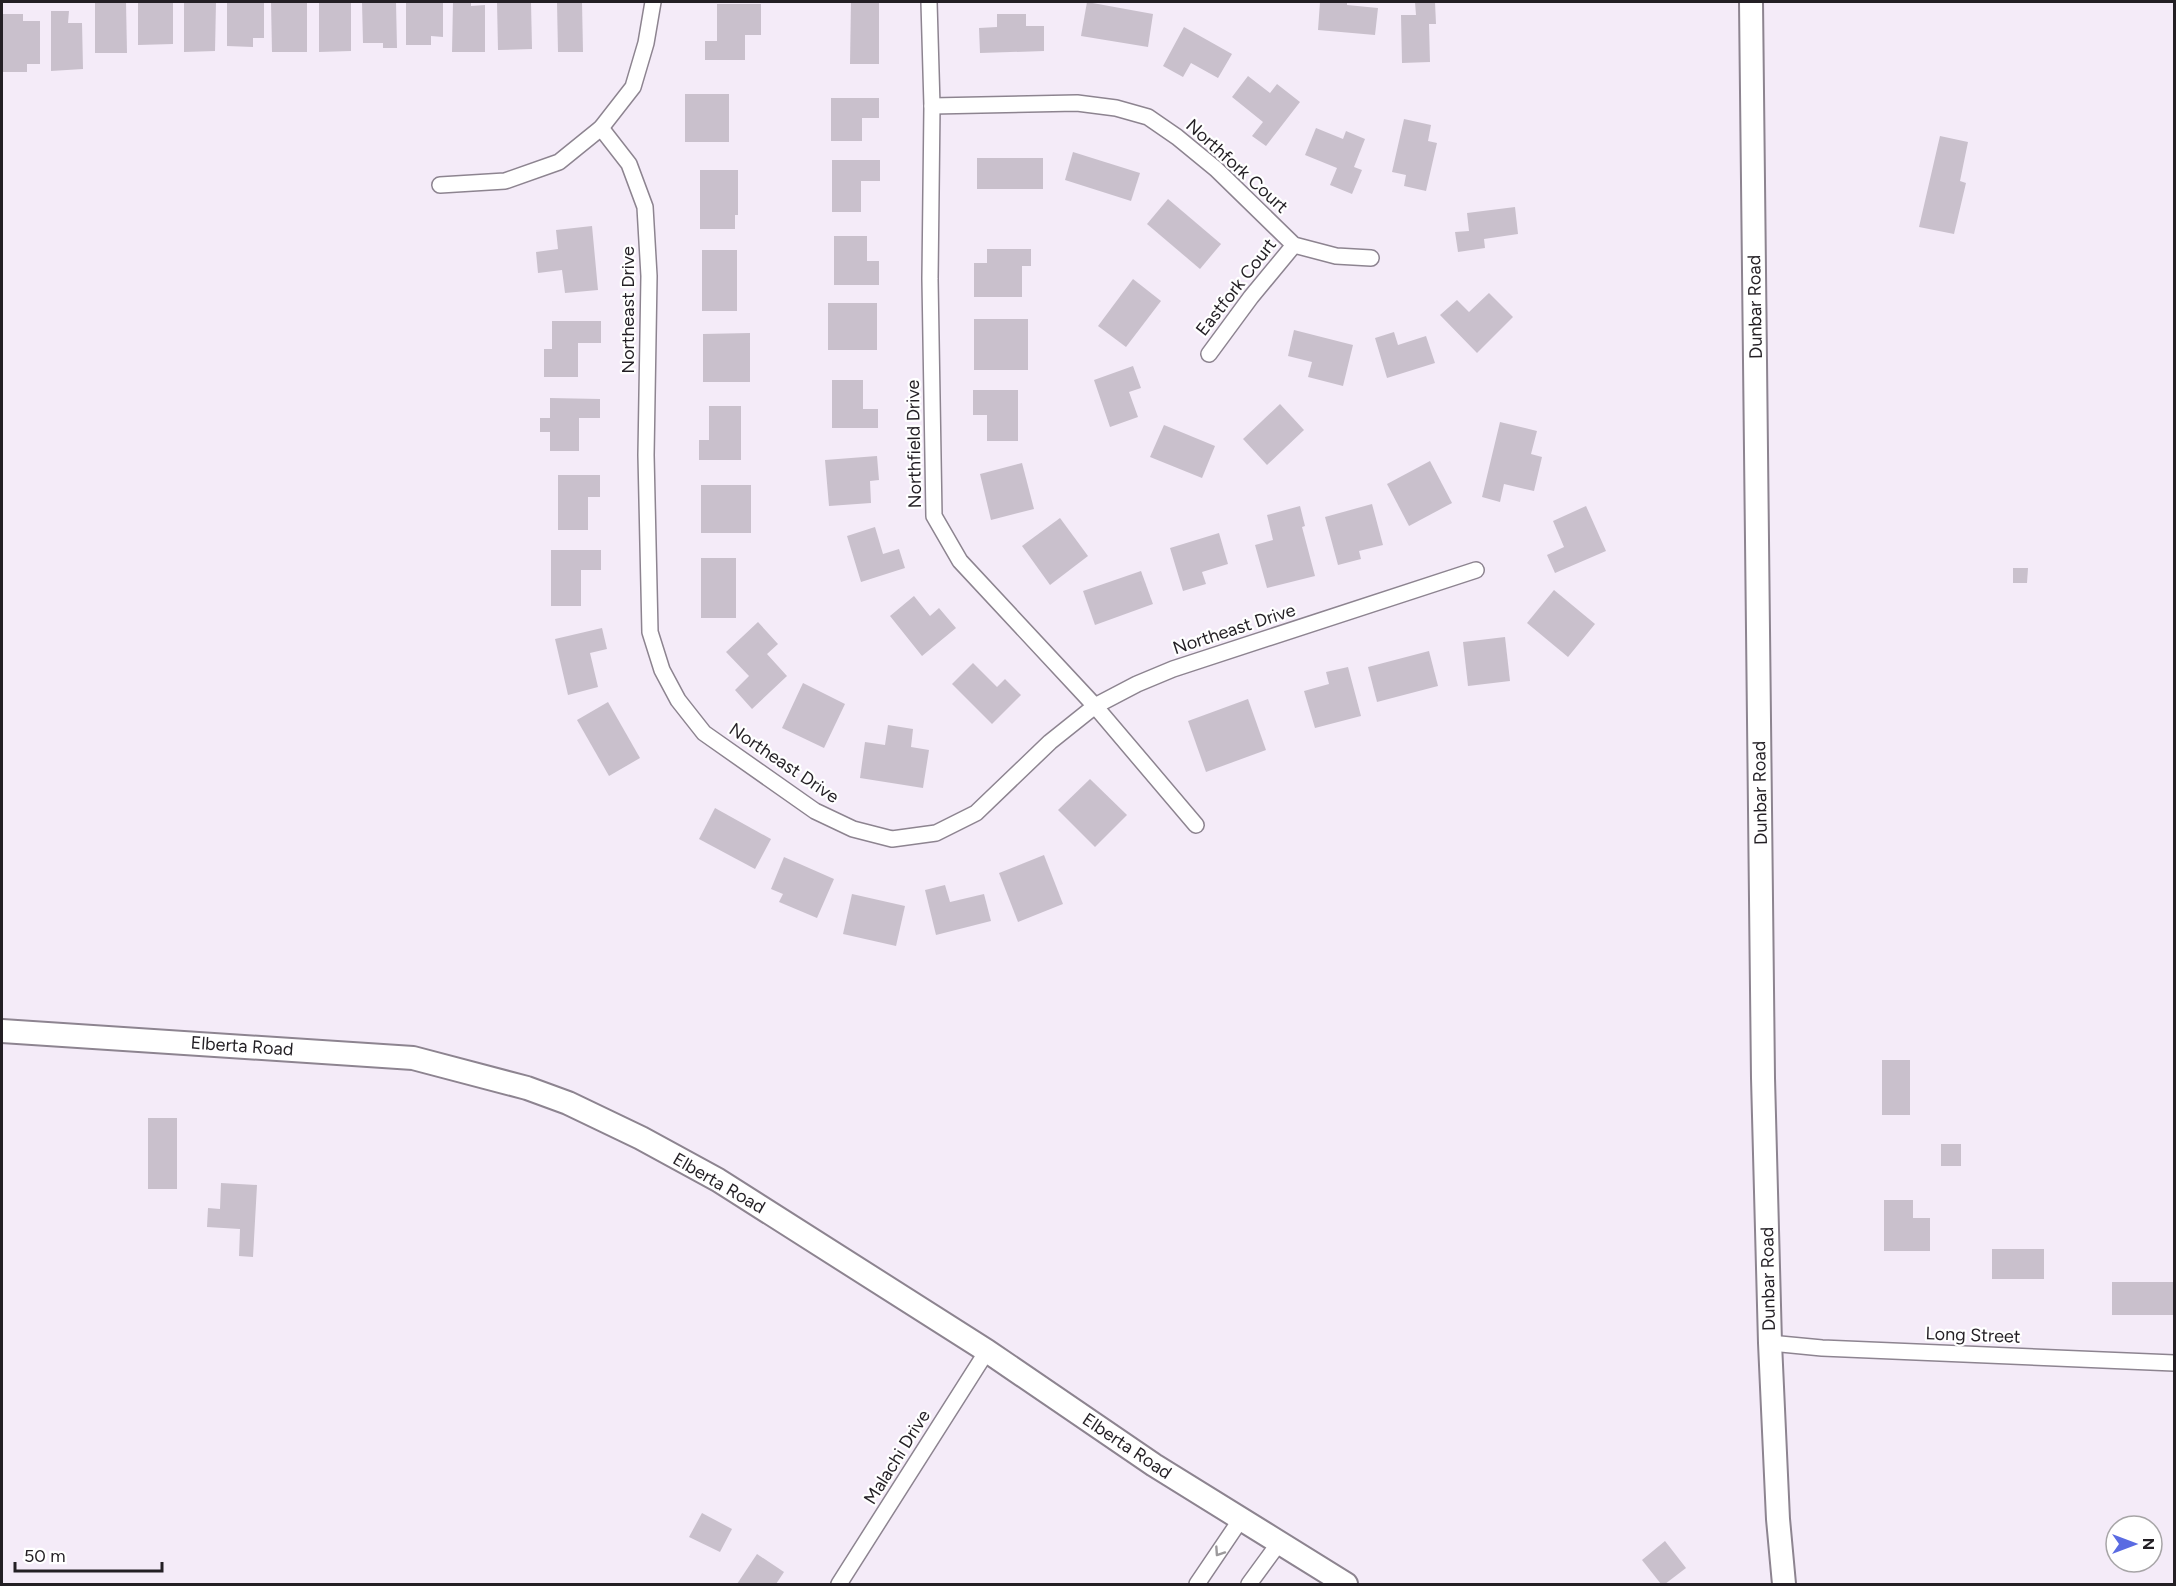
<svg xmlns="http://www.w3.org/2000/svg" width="2176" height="1586" viewBox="0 0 2176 1586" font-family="Figtree,sans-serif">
<rect width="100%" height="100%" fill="#f4ebf8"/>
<!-- building -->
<g fill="#c9c0cc">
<path d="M95,2H126L127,53H95Z"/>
<path d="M138,2H173V44L138,45Z"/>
<path d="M184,2H216L215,51L184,52Z"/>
<path d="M227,2H264V38H253V47L227,46Z"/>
<path d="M271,2H307V52H272Z"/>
<path d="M319,2H351V51L319,52Z"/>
<path d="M362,2H396L397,48H383V43H363Z"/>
<path d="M406,2H443V37L431,36V45H406Z"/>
<path d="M453,2H471V6L485,5V52H452Z"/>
<path d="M497,2H531L532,49L498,50Z"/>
<path d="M557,2H582L583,52H558Z"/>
<path d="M851,2H879V64H850Z"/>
<path d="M1087,2L1153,14L1148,47L1081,36Z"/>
<path d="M1320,2H1347V5L1378,8L1375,35L1318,30Z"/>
<path d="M1415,2H1435L1436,24H1429L1430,62L1402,63L1401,15H1416Z"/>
<path d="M717,4H761V35H745V60H705V41H717Z"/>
<path d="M51,11H69L68,23H82L83,69L51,71Z"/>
<path d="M3,14H23V21H40V64H27V72H2Z"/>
<path d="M997,14H1026V26H1044V51L980,53L979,28L997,27Z"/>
<path d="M1184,27L1232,54L1218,78L1191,63L1183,77L1163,66Z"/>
<path d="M1248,76L1270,93L1277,84L1300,102L1266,146L1252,136L1263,122L1232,97Z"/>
<rect x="685" y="94" width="44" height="48"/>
<path d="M831,98H879V118H862V141H831Z"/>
<path d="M1404,119L1431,125L1428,141L1437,143L1426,191L1404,186L1406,175L1392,172Z"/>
<path d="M1316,128L1343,139L1346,131L1365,139L1354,167L1362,170L1352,194L1330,185L1337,168L1305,155Z"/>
<path d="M1940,136L1968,142L1960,181L1966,183L1954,234L1919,227Z"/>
<path d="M1073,152L1140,173L1131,201L1065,180Z"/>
<rect x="977" y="158" width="66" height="31"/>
<path d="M832,160H880V181H861V212H832Z"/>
<path d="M700,170H738V215H735V229H700Z"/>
<path d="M1168,199L1221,244L1200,269L1147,224Z"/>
<path d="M1515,207L1518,234L1484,239L1485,248L1458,252L1455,232L1469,231L1467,213Z"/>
<path d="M592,226L598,290L565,293L562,270L538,273L536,252L558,249L556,230Z"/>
<path d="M834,236H867V261H879V285H834Z"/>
<path d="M987,249H1031V266H1022V297H974V263H987Z"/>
<rect x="702" y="250" width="35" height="61"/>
<path d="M1133,279L1161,301L1126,347L1098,326Z"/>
<path d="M1489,293L1513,317L1477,353L1440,315L1457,300L1469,312Z"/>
<rect x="828" y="303" width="49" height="47"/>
<rect x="974" y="319" width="54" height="51"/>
<path d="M552,321H601V343H578V377H544V349H552Z"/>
<path d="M1294,330L1353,345L1343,386L1308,377L1312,362L1288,356Z"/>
<path d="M1394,332L1398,345L1426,336L1435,363L1387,378L1375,338Z"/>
<path d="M750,333V382H703V334Z"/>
<path d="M1133,366L1141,388L1129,392L1138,417L1110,427L1094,380Z"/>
<path d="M832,380H863V409H878V428H832Z"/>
<path d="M973,390H1018V441H987V415H973Z"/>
<path d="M550,398L600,399V418H579V451H550V432H540V418H550Z"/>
<path d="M1280,404L1304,430L1267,465L1243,439Z"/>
<path d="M709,406H741V460H699V440H709Z"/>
<path d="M1500,422L1537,431L1531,454L1542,457L1534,491L1504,484L1500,502L1482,497Z"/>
<path d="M1164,425L1215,446L1202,478L1150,457Z"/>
<path d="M877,456L879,480L870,481L871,503L829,506L825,460Z"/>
<path d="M1430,461L1452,503L1409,526L1387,484Z"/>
<path d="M1022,463L1034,509L991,520L980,474Z"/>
<path d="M558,475H600V497H588V530H558Z"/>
<rect x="701" y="485" width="50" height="48"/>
<path d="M1372,504L1383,545L1359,551L1361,559L1338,565L1325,517Z"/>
<path d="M1300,506L1305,526L1302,527L1315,576L1267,588L1255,545L1273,540L1267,515Z"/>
<path d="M1586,506L1606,551L1555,573L1547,555L1564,547L1553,521Z"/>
<path d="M1060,518L1088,556L1050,585L1022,546Z"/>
<path d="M875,527L883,554L899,549L905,568L861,582L847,536Z"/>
<path d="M1219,533L1228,564L1202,572L1206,584L1183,591L1170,548Z"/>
<path d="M551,550H601V570H581V606H551Z"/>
<rect x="701" y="558" width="35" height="60"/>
<path d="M2013,568H2028L2027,583H2013Z"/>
<path d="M1141,571L1153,604L1095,625L1083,591Z"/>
<path d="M1554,590L1595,624L1568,657L1527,623Z"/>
<path d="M914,596L930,616L939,608L956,628L922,656L890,616Z"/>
<path d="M758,622L778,644L767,654L787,676L752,709L735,690L749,676L726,652Z"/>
<path d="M602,628L607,649L590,653L598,687L568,695L555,639Z"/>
<path d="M1505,637L1510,681L1468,686L1463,642Z"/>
<path d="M1429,651L1438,686L1377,702L1368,667Z"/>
<path d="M973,663L997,687L1005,679L1021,695L992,724L952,684Z"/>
<path d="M1348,667L1361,716L1315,728L1304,691L1329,684L1326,672Z"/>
<path d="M803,683L845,704L824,748L782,728Z"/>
<path d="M1248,699L1266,750L1206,772L1188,721Z"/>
<path d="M608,702L640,758L609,776L577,720Z"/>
<path d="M888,725L913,729L911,747L929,750L923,788L860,778L865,742L885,745Z"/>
<path d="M1090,779L1127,815L1095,847L1058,810Z"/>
<path d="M715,808L771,839L755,869L699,839Z"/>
<path d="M1044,855L1063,904L1018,922L999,873Z"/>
<path d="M784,857L834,879L817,918L779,902L783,894L771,889Z"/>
<path d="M945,885L950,902L984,894L991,921L936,935L925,890Z"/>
<path d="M852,894L905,906L896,946L843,934Z"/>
<rect x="1882" y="1060" width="28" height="55"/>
<rect x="148" y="1118" width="29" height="71"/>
<rect x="1941" y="1144" width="20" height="22"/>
<path d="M221,1183L257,1185L253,1257L239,1256L240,1229L207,1227L208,1208L220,1209Z"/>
<path d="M1884,1200H1913V1218H1930V1251H1884Z"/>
<rect x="1992" y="1249" width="52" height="30"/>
<rect x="2112" y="1282" width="62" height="33"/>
<path d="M702,1513L732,1529L720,1552L689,1537Z"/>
<path d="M1665,1541L1686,1568L1665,1584H1661L1642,1560Z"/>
<path d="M757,1554L784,1572L776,1584H737Z"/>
</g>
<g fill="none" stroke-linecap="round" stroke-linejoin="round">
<!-- street casing -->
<g stroke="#8d8490" stroke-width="18">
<g id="street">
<path d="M929,2L932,106L930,279L934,516L960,561L1095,706L1196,825"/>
<path d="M932,106L1077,103L1116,108L1148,117L1177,137L1216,169L1294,245L1336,256L1371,258"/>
<path d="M601,128L629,164L645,207L649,276L646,455L650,632L662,670L678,700L704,733L815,811L853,829L892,839L936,833L976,813L1050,742L1095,706L1137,684L1173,669L1476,570"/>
<path d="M440,185L505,181L559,162L601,128L633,87L646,43L653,2"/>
<path d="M1209,354L1251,297L1294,245"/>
<path d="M1770,1343L1822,1348L2174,1363"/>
<path d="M839,1584L987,1351"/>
<path d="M1197,1584L1241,1519"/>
<path d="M1249,1584L1279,1543"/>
</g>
</g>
<!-- secondary casing -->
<g stroke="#8d8490" stroke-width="26">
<g id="secondary">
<path d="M1751,2L1763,1078L1770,1343L1778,1519L1784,1584"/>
<path d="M2,1031L413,1058L527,1088L568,1103L641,1138L718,1180L987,1351L1154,1465L1346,1584"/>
</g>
</g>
<!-- street -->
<use href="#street" stroke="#fff" stroke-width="15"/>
<!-- secondary -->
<use href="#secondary" stroke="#fff" stroke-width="22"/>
</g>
<!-- one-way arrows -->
<defs><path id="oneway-chevron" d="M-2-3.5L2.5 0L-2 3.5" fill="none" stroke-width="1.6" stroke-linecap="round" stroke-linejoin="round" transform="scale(1.5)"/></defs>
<use stroke="#9c9a9c" href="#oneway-chevron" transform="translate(1219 1552) rotate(124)"/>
<g text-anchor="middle" stroke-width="4.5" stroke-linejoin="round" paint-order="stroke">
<!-- street labels -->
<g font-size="18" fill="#231f24" stroke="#fff">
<text transform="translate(1237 166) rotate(42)" y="6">Northfork Court</text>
<text transform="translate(1236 287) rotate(-52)" y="6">Eastfork Court</text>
<text transform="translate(1755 307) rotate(-91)" y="6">Dunbar Road</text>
<text transform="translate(628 310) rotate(-90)" y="6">Northeast Drive</text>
<text transform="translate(914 444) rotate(-91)" y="6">Northfield Drive</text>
<text transform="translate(1234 629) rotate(-18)" y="6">Northeast Drive</text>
<text transform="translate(784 763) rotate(34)" y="6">Northeast Drive</text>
<text transform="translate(1760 793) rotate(-91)" y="6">Dunbar Road</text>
<text transform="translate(242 1046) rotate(4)" y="6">Elberta Road</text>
<text transform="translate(719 1183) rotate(30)" y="6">Elberta Road</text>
<text transform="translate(1768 1279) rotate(-91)" y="6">Dunbar Road</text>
<text transform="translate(1973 1335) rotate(2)" y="6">Long Street</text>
<text transform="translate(1127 1446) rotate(34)" y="6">Elberta Road</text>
<text transform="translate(897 1457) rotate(-58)" y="6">Malachi Drive</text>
</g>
</g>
<!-- border -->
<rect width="2176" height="1586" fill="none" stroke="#231f24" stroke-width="6"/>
<!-- north arrow -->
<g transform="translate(2134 1544) rotate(90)"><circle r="28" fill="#ffffff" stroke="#a7a5a7" stroke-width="1.5"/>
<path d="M0-4.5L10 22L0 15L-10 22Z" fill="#5a6be2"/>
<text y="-9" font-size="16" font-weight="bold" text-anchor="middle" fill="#231f24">N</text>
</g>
<!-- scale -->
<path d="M15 1562v9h147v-9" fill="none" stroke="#231f24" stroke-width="3"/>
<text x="24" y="1562" font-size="18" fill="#231f24" stroke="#ffffff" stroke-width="4.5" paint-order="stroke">50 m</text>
</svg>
